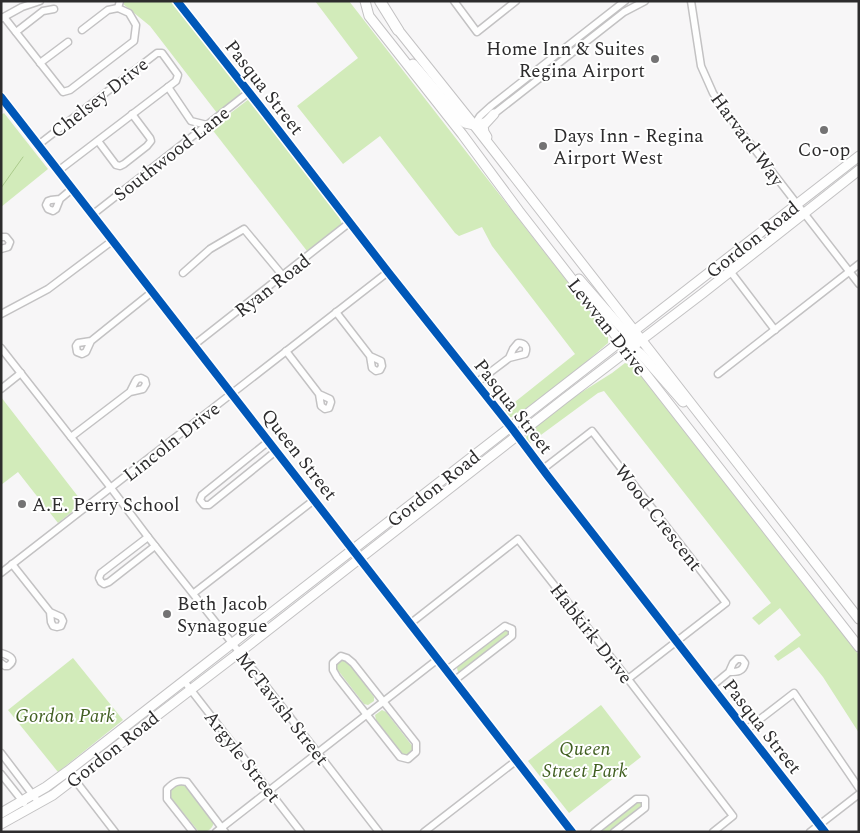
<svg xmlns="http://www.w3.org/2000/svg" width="860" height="833" viewBox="0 0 860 833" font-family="Spectral,serif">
<rect width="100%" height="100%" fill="#f7f6f7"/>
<!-- green -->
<g fill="#d2ebba">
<path d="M124,1H170L174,5L241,89L240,95L217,113L150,26L123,4Z"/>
<path d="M315,1H349L608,334V343L572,374L515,417H510L505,410L575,354L492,246L482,227L459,236L455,233L380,136L343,164L297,106L358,58Z"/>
<path d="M249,99L336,210L342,224L307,251L211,128Z"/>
<path d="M4,113L48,169L1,207V115Z"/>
<path d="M625,363L633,366L859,655V733L823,677L799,647L778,661L774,656L801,635L780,608L759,625L752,618L771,603L604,391L598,393L530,443L526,439L527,432L566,402L612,373Z"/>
<path d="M1,397L83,503L58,523L18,472L1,485Z"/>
<path d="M506,629L509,631L510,634L460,673L458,672L457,668L458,666Z"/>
<path d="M73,658L123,720L58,772L8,710Z"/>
<path d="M343,660L347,661L374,697V701L368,705L364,704L337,669L336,665Z"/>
<path d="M601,705L641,757L569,813L528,761Z"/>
<path d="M382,710L386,712L413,747V751L407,756L403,755L376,720L375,715Z"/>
<path d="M181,784L186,787L214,822C212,831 206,832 199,832L171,798L170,792L173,786Z"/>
<path d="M638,801H642V807L611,832H598Z"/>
</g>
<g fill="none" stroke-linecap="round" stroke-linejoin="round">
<!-- stream -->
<path stroke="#abcb8c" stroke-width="1" d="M1,188L23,157"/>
<!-- minor casing -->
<g stroke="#c3c2c3" stroke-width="9">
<g id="minor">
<path d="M177,1L259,105L388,272L511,427L547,475L825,832"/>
<path d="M454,1L477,32L516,1"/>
<path d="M691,1L701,66L713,93L721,106L735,124L859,284"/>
<path d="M4,17L63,92L70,90L134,41L136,25L129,13L118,8L120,1"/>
<path d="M2,18L22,7L40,1"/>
<path d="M82,30L108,10L118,8"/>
<path d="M16,32L43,11L54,9"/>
<path d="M40,63L68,42"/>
<path d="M168,87L191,121L207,125"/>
<path d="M1,97L572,832"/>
<path d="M474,125L485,121L624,12L645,1"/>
<path d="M474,125L480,116L491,106L625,1"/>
<path d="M98,141L116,165L120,166L124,164L147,146L151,141L150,138L132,114"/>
<path d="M38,145L157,53H162L178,75L176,81L58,171"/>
<path d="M60,199L51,200L48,201L46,205L48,209L53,211L56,209L60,199L72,189"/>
<path d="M92,215L249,92"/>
<path d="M1,237H6L10,242L8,247L1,249"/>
<path d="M730,271L775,330"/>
<path d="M183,273L210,249L244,229L283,276"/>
<path d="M336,312L370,356L381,361L382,366L380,370L376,371L372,368L370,356"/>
<path d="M1,314L48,289L112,241"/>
<path d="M91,341L78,343L76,346L77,352L82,354L86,352L91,341L152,292"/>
<path d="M194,345L349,223"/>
<path d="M1,348L111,488L148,537L259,677L379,832"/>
<path d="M286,351L319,394L330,399L331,402L329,408L325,409L321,406L319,394"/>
<path d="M718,374L859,264"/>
<path d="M476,383L509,358L513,349L518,343C525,343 528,347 525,354L509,358"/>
<path d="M1,389L21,373"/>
<path d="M71,437L130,392L143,389L146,384L145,380L141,378L137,379L135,382L130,392"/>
<path d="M269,441L202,495L200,500L204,505H209L276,451"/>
<path d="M543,469L592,431L726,603L628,679"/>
<path d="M148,537L101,573L99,578L101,582L104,584L109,582L155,546"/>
<path d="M12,564L50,612L61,617L63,621L61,626L57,627L53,626L51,622L50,612"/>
<path d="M1,573L388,272"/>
<path d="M194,593L314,500"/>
<path d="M411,623L518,539L628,679L733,816L713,832"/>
<path d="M1,653C8,655 18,659 8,666H5L1,663"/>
<path d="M341,656L347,658L353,663L416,743V752L408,759L400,757L337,677L333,670V663Z"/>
<path d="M447,670L505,626L512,629V636L455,680"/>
<path d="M184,681L301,832"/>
<path d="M712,686L729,672L733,663L737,659H742L745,663C743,672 737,672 729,672"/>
<path d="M746,730L794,693L859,788"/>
<path d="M1,753L39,803"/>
<path d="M68,771L115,832"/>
<path d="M1,774L24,803"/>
<path d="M193,832L167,799V789C174,782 178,780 187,782L225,832"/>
<path d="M216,832L438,659"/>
<path d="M424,832L517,760"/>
<path d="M594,832L636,799H645V808L614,832"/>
<path d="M810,832L859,794"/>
</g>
</g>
<!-- major casing -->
<g stroke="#c3c2c3" stroke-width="11">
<g id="major">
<path d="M365,1L369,16L462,134L519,211L634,359L859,647"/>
<path d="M395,26L474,125L859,619"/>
<path d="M413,64L460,119L465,123L474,125"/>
<path d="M487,137L484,132L483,126L494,114"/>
<path d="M579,279L619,325L632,338"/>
<path d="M628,344L641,354L683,402"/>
<path d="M1,813L46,787L68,771L859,156"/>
<path d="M1,824L53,795L240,652L564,399L703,293L859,170"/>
</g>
</g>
<!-- highway casing -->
<g stroke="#c3c2c3" stroke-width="12">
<path id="highway" d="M380,1L398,30"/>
</g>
<!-- minor -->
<use href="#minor" stroke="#fefefe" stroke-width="6"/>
<!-- major -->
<use href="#major" stroke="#fefefe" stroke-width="9"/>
<!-- highway -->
<use href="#highway" stroke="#fefefe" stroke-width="10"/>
<!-- cycleway casing -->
<g stroke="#fff" stroke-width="11">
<g id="cycleway">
<path d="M177,1L259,105L388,272L511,427L547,475L825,832"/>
<path d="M1,97L572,832"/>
</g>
</g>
<!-- cycleway -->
<use href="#cycleway" stroke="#0057b8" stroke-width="8"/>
</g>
<!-- markers -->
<g fill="#747374" stroke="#fff" stroke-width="2">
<circle cx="655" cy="59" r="5"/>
<circle cx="824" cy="130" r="5"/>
<circle cx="543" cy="146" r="5"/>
<circle cx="22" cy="504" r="5"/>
<circle cx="167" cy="614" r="5"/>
</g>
<g text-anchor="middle" stroke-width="4" stroke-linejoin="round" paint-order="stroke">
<!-- poi labels -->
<g font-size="19" fill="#2d2c2d" stroke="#fff" text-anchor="start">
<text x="645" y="55" text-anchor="end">Home Inn &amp; Suites<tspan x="645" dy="22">Regina Airport</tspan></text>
<text x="553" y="142">Days Inn - Regina<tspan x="553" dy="22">Airport West</tspan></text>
<text x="824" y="156" text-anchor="middle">Co-op</text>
<text x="32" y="511">A.E. Perry School</text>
<text x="177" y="610">Beth Jacob<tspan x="177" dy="22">Synagogue</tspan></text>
</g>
<!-- street labels -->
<g font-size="19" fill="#2d2c2d" stroke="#fff">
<text transform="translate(265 87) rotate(52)" y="7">Pasqua Street</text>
<text transform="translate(99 97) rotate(-38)" y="7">Chelsey Drive</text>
<text transform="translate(748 139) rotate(54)" y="7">Harvard Way</text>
<text transform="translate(171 153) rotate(-38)" y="7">Southwood Lane</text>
<text transform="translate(752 239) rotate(-38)" y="7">Gordon Road</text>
<text transform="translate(272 285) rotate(-38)" y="7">Ryan Road</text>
<text transform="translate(608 326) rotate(52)" y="7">Lewvan Drive</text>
<text transform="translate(514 406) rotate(52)" y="7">Pasqua Street</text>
<text transform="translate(171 441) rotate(-38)" y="7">Lincoln Drive</text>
<text transform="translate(300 454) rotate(52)" y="7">Queen Street</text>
<text transform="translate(433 488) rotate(-38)" y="7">Gordon Road</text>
<text transform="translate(659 517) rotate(52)" y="7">Wood Crescent</text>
<text transform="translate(592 633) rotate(52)" y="7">Habkirk Drive</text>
<text transform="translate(283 708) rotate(52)" y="7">McTavish Street</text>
<text transform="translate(763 726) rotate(52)" y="7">Pasqua Street</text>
<text transform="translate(112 749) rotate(-38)" y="7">Gordon Road</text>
<text transform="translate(243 756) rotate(52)" y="7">Argyle Street</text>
</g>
<!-- park labels -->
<g font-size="19" font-style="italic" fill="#415f21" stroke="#fff">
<text x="65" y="722">Gordon Park</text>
<text x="585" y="755">Queen<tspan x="585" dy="22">Street Park</tspan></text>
</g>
</g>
<!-- border -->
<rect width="860" height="833" fill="none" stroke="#2d2c2d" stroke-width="5"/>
</svg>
